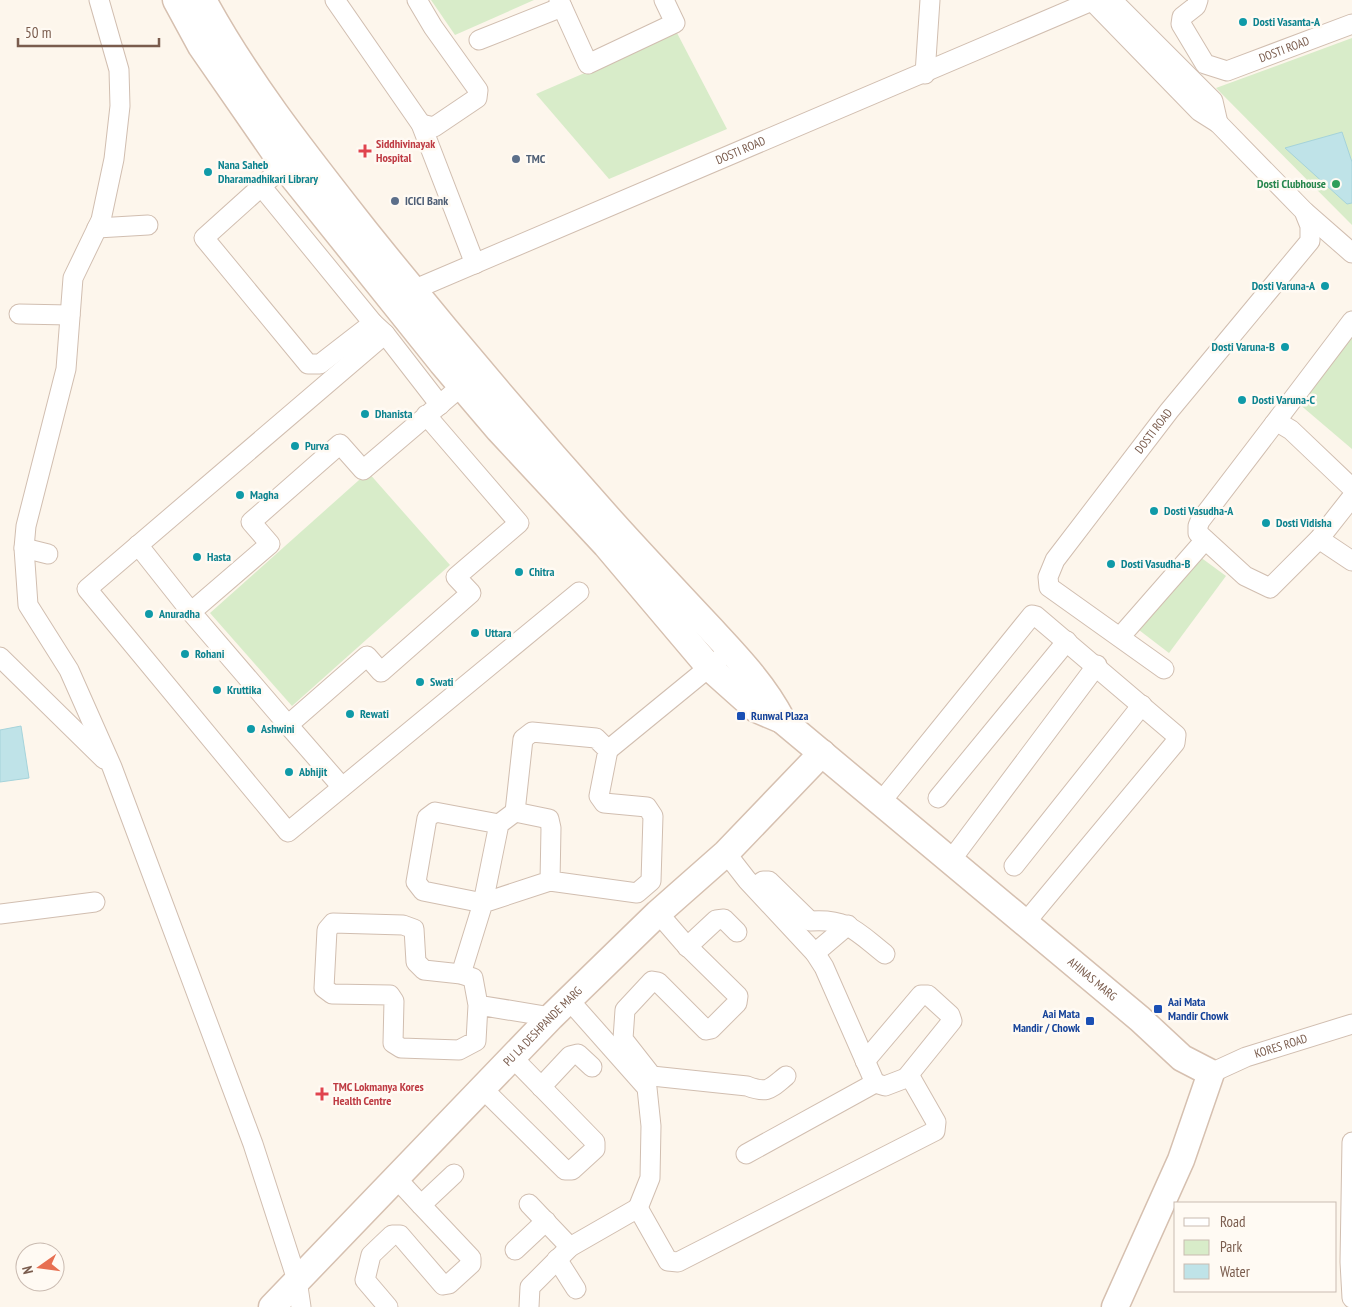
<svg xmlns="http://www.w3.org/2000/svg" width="1352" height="1307" viewBox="0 0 1352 1307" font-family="'PT Sans Narrow',sans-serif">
<rect width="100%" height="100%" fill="#fdf6ec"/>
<!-- green -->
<g fill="#d8ecc9">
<path d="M431,0H534L455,35Z"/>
<path d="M677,33L727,129L609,179L536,94Z"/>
<path d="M1352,38V225L1216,88Z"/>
<path d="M1352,334V449L1298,403Z"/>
<path d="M368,472L450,565L292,706L210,613Z"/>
<path d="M1196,554L1226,576L1169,653L1139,630Z"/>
</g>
<!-- water -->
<g fill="#bfe3e8" stroke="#a5d3da">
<path d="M1342,132L1352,162V203L1347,204L1285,148Z"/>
<path d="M21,726L29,778L0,782V730Z"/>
</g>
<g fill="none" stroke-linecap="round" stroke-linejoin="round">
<!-- street casing -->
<g stroke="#d1beb0" stroke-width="21">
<g id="street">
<path d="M99,0L119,70L120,106L114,159L101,220L73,278L66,369L26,526L24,548L28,605L69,670L112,767L253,1144L297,1280L301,1307"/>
<path d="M335,0L421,124L475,264"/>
<path d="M417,0L433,27L478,90L477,98L434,127L421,124"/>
<path d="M559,0L588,64L675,23L664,0"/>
<path id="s1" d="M1198,0L1196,6L1182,17L1181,24L1205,64L1227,71L1352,24"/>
<path d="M1092,1L1199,111L1218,123L1213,101L1112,0"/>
<path d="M479,40L562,7"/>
<path d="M925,74L930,0"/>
<path d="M284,166L204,238L308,364H320L373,323L385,334"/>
<path d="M261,186L373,323"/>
<path d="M1305,212L1352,253"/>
<path d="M97,228L148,225"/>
<path id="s2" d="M405,296L413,290L1094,0"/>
<path d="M19,314L70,315"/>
<path d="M440,405L385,334L87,589L288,832L579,592"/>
<path d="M426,415L519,523L456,577L471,593L381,672L367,656L288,725L191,612L270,544L251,522L340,444L363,470L471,378"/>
<path d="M1274,424L1352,321"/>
<path d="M1352,488L1291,430L1281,424H1274L1200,521L1198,526V533L1245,576L1270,588L1319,539L1352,497"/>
<path d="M1319,539L1352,561"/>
<path d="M138,545L191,612"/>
<path d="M24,548L48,554"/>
<path d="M1120,637L1205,540"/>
<path d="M0,657L104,759"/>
<path id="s3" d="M1164,669L1049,587L1048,577L1055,560L1169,411L1310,241V226L1304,211L1218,123"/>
<path d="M288,725L342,787"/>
<path d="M608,750L718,660"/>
<path d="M938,798L1067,641"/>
<path d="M880,803L1032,615L1036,616L1176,735L1175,743L1025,923"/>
<path d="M499,824L435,812L427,818L416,882L423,891L483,903L499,824L515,812"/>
<path d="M726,853L747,880L815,953L824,967L875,1083L746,1154"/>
<path d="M951,860L1097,665"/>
<path d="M1014,866L1142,705"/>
<path d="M755,887L763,881H769L810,921C848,918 857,932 885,954"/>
<path d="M658,913L684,943L738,996L737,1003L711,1029L706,1030L658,982L652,981L625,1010L623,1039L652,1076L747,1086C768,1094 770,1089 786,1076"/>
<path d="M0,914L95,902"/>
<path d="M687,947L716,920L724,919L737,932"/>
<path d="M815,953L848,925"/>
<path d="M461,974L483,903L550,881L551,828L549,819L515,812L523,739L532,732L596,738L608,750L599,796L604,803L647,807L653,816L651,881L637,893L550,881"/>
<path d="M569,1000L647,1088L651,1126L650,1178L638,1208"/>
<path d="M478,1005L473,978L461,974L424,970L416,962L414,929L403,925L333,923L327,930L324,988L332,994L390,995L394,1001L393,1043L401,1048L459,1050L476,1041L478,1005L551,1017"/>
<path d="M865,1061L921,995H928L950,1015L952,1021L906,1078"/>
<path id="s4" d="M1211,1073L1246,1057L1352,1024"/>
<path d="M541,1087L570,1056L578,1054L592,1067"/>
<path d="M482,1088L565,1170H572L595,1149V1142L512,1057"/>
<path d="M1352,1142L1350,1262L1352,1298"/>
<path d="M396,1178L421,1205"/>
<path d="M529,1204L570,1247"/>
<path d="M515,1250L546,1221"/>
<path d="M557,1259L576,1289"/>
<path d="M388,1307L365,1280L371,1255L392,1235H400L443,1285L449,1284L471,1264V1258L421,1205L454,1174"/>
<path d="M529,1307L530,1287L570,1247L638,1208L668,1261L678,1262L935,1131L936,1122L912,1080L906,1078L885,1086L875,1083"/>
</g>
</g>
<!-- secondary casing -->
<g stroke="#d6c0b0" stroke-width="29">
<g id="secondary">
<path id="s5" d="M176,0L201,46L284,166L442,363L499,430L606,545L710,668L756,709L782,720L1140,1019L1182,1058L1211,1073L1181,1160L1115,1307"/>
<path d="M203,0C248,83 308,158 366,232C448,334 532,433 619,530C649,563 680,596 711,629C737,657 764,685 782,720"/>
<path id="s6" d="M272,1307L551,1017L658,913L726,853L822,753"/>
</g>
</g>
<!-- street -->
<use href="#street" stroke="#fff" stroke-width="19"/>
<!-- secondary -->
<use href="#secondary" stroke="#fff" stroke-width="26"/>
</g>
<!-- markers -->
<g fill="#0f9aa8" stroke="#fffaf3" stroke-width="2">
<circle cx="1243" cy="22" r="5"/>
<circle cx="208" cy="172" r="5"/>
<circle cx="1325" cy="286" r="5"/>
<circle cx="1285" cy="347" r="5"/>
<circle cx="1242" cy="400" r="5"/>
<circle cx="365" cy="414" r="5"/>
<circle cx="295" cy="446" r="5"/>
<circle cx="240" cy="495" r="5"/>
<circle cx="1154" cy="511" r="5"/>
<circle cx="1266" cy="523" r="5"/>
<circle cx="197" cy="557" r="5"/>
<circle cx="1111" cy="564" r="5"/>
<circle cx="519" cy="572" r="5"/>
<circle cx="149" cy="614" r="5"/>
<circle cx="475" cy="633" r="5"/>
<circle cx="185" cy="654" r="5"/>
<circle cx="420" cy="682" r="5"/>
<circle cx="217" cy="690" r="5"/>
<circle cx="350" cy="714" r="5"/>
<circle cx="251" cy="729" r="5"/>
<circle cx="289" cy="772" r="5"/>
</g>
<g fill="#e0444e" stroke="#fffaf3" stroke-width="2">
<path d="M362.5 143.5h5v5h5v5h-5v5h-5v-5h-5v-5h5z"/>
<path d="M319.5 1086.5h5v5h5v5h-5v5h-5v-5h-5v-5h5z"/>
</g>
<g fill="#5c6f8a" stroke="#fffaf3" stroke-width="2">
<circle cx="516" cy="159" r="5"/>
<circle cx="395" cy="201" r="5"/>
</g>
<circle fill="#2e9e5b" stroke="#fffaf3" stroke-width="2" cx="1336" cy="184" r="5"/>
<g fill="#1a4fb4" stroke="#fffaf3" stroke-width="2">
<rect x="736" y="711" width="10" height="10" rx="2.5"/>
<rect x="1153" y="1004" width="10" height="10" rx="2.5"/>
<rect x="1085" y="1016" width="10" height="10" rx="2.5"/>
</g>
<g text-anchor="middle" stroke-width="5" stroke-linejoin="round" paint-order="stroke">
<!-- culture labels -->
<g font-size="12" font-weight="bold" fill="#0d838f" stroke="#fffaf3" text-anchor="start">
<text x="1253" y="26">Dosti Vasanta-A</text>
<text x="218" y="169">Nana Saheb<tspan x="218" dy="14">Dharamadhikari Library</tspan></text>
<text x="1315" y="290" text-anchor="end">Dosti Varuna-A</text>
<text x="1275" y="351" text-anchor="end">Dosti Varuna-B</text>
<text x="1252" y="404">Dosti Varuna-C</text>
<text x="375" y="418">Dhanista</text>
<text x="305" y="450">Purva</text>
<text x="250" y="499">Magha</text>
<text x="1164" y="515">Dosti Vasudha-A</text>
<text x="1276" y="527">Dosti Vidisha</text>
<text x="207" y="561">Hasta</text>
<text x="1121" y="568">Dosti Vasudha-B</text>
<text x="529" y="576">Chitra</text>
<text x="159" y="618">Anuradha</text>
<text x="485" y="637">Uttara</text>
<text x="195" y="658">Rohani</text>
<text x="430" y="686">Swati</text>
<text x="227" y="694">Kruttika</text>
<text x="360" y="718">Rewati</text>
<text x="261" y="733">Ashwini</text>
<text x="299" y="776">Abhijit</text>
</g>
<!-- street labels -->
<g font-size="12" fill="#7a5c4d" stroke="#fffaf3">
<text dy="4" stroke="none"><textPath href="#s1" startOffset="162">DOSTI ROAD</textPath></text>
<text dy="4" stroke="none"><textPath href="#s2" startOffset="366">DOSTI ROAD</textPath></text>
<text dy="4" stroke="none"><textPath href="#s3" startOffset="332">DOSTI ROAD</textPath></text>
<text dy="4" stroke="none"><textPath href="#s5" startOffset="1351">AHINAS MARG</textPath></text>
<text dy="4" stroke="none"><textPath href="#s6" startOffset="390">PU LA DESHPANDE MARG</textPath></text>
<text dy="4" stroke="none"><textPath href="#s4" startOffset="75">KORES ROAD</textPath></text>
</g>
<!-- health labels -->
<g font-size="12" font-weight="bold" fill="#be3a42" stroke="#fffaf3" text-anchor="start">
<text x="376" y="148">Siddhivinayak<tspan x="376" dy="14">Hospital</tspan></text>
<text x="333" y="1091">TMC Lokmanya Kores<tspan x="333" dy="14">Health Centre</tspan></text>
</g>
<!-- service labels -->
<g font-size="12" font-weight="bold" fill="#4e5e75" stroke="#fffaf3" text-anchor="start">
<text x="526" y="163">TMC</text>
<text x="405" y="205">ICICI Bank</text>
</g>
<!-- leisure labels -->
<g font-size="12" font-weight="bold" fill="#27864d" stroke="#fffaf3" text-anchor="end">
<text x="1326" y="188">Dosti Clubhouse</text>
</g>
<!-- transit labels -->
<g font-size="12" font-weight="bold" fill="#164399" stroke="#fffaf3" text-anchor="start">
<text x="751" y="720">Runwal Plaza</text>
<text x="1168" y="1006">Aai Mata<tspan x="1168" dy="14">Mandir Chowk</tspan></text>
<text x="1080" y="1018" text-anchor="end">Aai Mata<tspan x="1080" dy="14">Mandir / Chowk</tspan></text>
</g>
</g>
<!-- legend -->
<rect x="1174" y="1202" width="162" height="90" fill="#fffaf3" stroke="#cabbb1"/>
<rect x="1184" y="1218" width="25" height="8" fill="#ffffff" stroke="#cabbb1"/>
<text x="1220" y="1227" font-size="15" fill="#7a5c4d">Road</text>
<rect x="1184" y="1240" width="25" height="15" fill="#d8ecc9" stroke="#cabbb1"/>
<text x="1220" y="1252" font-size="15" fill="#7a5c4d">Park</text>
<rect x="1184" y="1264" width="25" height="15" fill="#bfe3e8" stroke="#cabbb1"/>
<text x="1220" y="1277" font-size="15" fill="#7a5c4d">Water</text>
<!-- north arrow -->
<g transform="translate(40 1267) rotate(256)"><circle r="24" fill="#fffaf3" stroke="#cabbb1"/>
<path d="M0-4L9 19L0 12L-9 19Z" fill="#e76f51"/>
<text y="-8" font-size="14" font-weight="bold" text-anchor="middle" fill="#7a5c4d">N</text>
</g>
<!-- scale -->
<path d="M18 38v8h141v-8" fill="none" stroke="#7a5c4d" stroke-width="2.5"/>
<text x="25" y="38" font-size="15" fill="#7a5c4d" stroke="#fffaf3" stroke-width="4" paint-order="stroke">50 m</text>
</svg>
